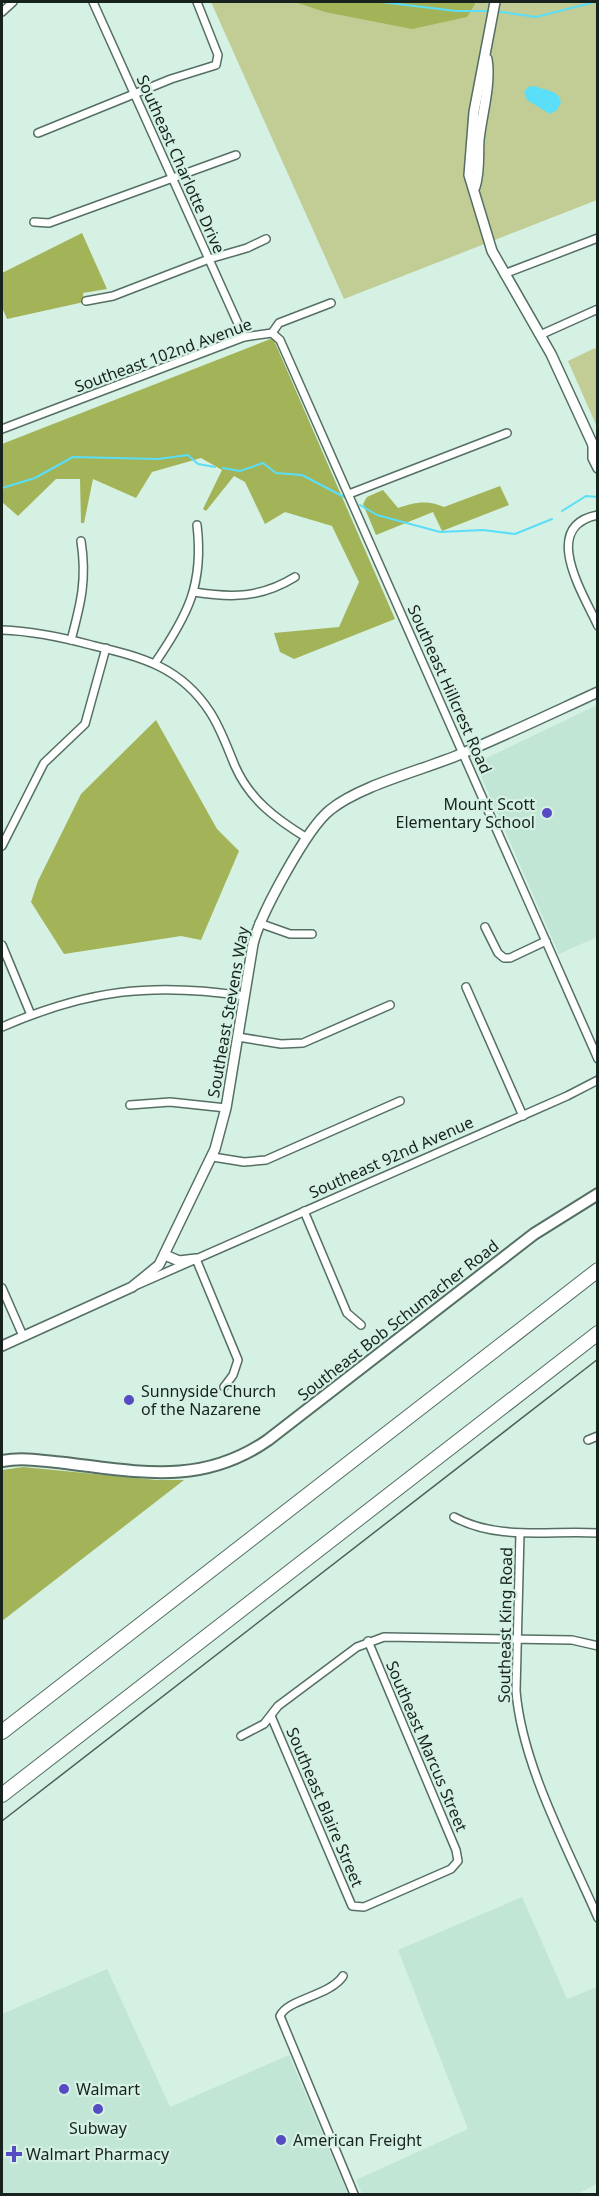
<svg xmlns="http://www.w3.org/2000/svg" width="599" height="2196" viewBox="0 0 599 2196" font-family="'Noto Sans',sans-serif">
<rect width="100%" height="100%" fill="#d4f1e3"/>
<!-- built -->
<g fill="#c2e6d5">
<path d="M597,705V937L559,954L478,769V762Z"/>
<path d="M522,1897L567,1999L597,1987V2184L577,2194H362L356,2180L468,2129L398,1950Z"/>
<path d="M107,1969L170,2107L289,2055L348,2194H2V2014Z"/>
</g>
<!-- green -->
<g fill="#c1cd95">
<path d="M211,2H597V200L344,299Z"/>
<path d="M595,348L598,353L597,427L568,361Z"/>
</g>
<!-- forest -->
<g fill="#a2b358">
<path d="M295,2H474L475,4L467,17L412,29L325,12Z"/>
<path d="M82,233L107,289L83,293L84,302L7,319L2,307V273Z"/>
<path d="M273,338L395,619L294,659L280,652L274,633L339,627L359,582L332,526L285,512L265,524L245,482L234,476L206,511L203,509L222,470L201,458L152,472L136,498L93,479L84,523H81L80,479H56L18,516L2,502V444Z"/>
<path d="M500,486L509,505L442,531L433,512L376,535L363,504L367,497L383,490L398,508C416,502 427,500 444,507Z"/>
<path d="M156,720L217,829L239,851L201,940L181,936L64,954L31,902L38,881L81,794Z"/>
<path d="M23,1467L157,1480H184L2,1621V1470Z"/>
</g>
<!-- water -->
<path fill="#5bdef7" d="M534,86C545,91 558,89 561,102L557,110L550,114L527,100L524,92L528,87Z"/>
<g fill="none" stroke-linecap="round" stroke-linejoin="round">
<!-- stream -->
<g stroke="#5bdef7" stroke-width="2">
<path d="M381,2L456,11H490"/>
<path d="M495,11L536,17L595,2"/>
<path d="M223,468L240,471L263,463L276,473L302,475L344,497"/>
<path d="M2,488L35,478L73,457L158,459L188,455L198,464L215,467"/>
<path d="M360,505L377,515L440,532L483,530L515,534L552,519"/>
<path d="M562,511L586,496L598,497"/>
</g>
<!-- minor casing -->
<g stroke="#556f63" stroke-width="10">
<g id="minor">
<path d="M93,2L244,337"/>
<path d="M2,12L13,2"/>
<path d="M38,133L171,79L216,65L218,55L197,2"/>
<path d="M34,222L49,223L236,155"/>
<path d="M504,274L598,238"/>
<path d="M86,301L113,296L209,259L247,248L266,239"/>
<path d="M272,333L280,340L598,1059"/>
<path d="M540,335L598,309"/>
<path d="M2,429L244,337L272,333L279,323L331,303"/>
<path d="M349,494L507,433"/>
<path d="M598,515C539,526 584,595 598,626"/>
<path d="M194,592C232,598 261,598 295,577"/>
<path d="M2,630C33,631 61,637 91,645C141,657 180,666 210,712C221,729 227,747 235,766C250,800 276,819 307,838"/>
<path d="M71,640C81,603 87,579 81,541"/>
<path d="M155,663C188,615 204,584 197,525"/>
<path d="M2,846L44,763L85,724L106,648"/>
<path d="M259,923L290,934H312"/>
<path d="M485,927L498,953L504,958H510L546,941"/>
<path d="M2,945L31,1015"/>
<path d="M466,987L523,1116"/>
<path d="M2,1027C87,990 152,982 244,996"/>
<path d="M238,1037L281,1044L303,1043L390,1005"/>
<path d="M130,1105L170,1102L226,1108"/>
<path d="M213,1157L244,1162L266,1160L400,1101"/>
<path d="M304,1211L347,1313L361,1325"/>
<path d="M196,1259L238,1360L233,1375L224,1387"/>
<path d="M137,1285L567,1096L598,1080"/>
<path d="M2,1288L23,1336"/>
<path d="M588,1440L598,1436"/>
<path d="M454,1517C498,1541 549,1530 598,1533"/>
<path d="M520,1533L516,1691C522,1765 568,1849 598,1918"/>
<path d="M271,1716L352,1906L364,1907L451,1869L458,1861L456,1850L368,1641"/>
<path d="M241,1736L264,1724L278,1706L357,1647L384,1637L572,1640L598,1646"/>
<path d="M343,1976C330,1996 287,1999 280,2016L354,2194"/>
</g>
</g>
<!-- tertiary casing -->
<g stroke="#556f63" stroke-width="12">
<g id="tertiary">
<path d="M495,2L474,112L469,175L492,251L551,354L593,445L598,450"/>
<path d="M475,187C480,171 478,156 479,140C482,113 491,85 487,59"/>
<path d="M593,445V458L598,468"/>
<path d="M165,1255L179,1261L196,1259"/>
<path d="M2,1346L132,1287L159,1265L215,1149L226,1108L253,944C260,915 307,828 330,810C359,786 419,771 456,756C504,736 550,714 598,692"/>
</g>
</g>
<!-- secondary casing -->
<g stroke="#556f63" stroke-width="14">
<path id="secondary" d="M2,1461C23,1457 44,1461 65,1463C140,1472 202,1486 268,1440L534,1234L598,1194"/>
</g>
<!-- motorway casing -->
<g stroke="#556f63" stroke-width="16">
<g id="motorway">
<path d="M2,1732L598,1270"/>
<path d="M2,1795L598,1333"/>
</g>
</g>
<!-- minor -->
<use href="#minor" stroke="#fff" stroke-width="7"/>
<!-- tertiary -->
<use href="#tertiary" stroke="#fff" stroke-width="9"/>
<!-- secondary -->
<use href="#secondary" stroke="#fff" stroke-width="10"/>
<!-- motorway -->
<use href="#motorway" stroke="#fff" stroke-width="14"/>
<!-- tram -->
<path stroke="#4f5f58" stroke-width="1.5" d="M2,1821L598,1359"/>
</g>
<!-- markers -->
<g fill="#564bc2" stroke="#d4f1e3" stroke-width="2">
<circle cx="547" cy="813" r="6"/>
<circle cx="129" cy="1400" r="6"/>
<circle cx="64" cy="2089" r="6"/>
<circle cx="98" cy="2109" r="6"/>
<circle cx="281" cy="2140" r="6"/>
<path d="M11 2145h6v6h6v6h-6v6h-6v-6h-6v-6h6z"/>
</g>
<g text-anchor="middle" stroke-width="4.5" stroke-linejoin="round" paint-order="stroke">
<!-- street labels -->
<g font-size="16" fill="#18231e" stroke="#d4f1e3">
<text transform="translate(181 164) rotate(66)" y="6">Southeast Charlotte Drive</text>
<text transform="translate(163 355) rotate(-20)" y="6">Southeast 102nd Avenue</text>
<text transform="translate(450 689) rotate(66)" y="6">Southeast Hillcrest Road</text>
<text transform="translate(228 1012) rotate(-80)" y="6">Southeast Stevens Way</text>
<text transform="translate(391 1157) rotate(-24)" y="6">Southeast 92nd Avenue</text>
<text transform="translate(398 1320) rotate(-38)" y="6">Southeast Bob Schumacher Road</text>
<text transform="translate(505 1625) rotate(-89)" y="6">Southeast King Road</text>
<text transform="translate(427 1746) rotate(67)" y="6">Southeast Marcus Street</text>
<text transform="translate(325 1807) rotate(67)" y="6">Southeast Blaire Street</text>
</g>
<!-- poi labels -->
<g font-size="16" fill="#18231e" stroke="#d4f1e3" text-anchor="start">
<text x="535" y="810" text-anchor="end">Mount Scott<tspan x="535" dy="18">Elementary School</tspan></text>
<text x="141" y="1397">Sunnyside Church<tspan x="141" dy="18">of the Nazarene</tspan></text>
<text x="76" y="2095">Walmart</text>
<text x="98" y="2134" text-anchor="middle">Subway</text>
<text x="293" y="2146">American Freight</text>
<text x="26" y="2160">Walmart Pharmacy</text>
</g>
</g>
<!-- border -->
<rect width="599" height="2196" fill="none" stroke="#18231e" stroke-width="6"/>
</svg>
